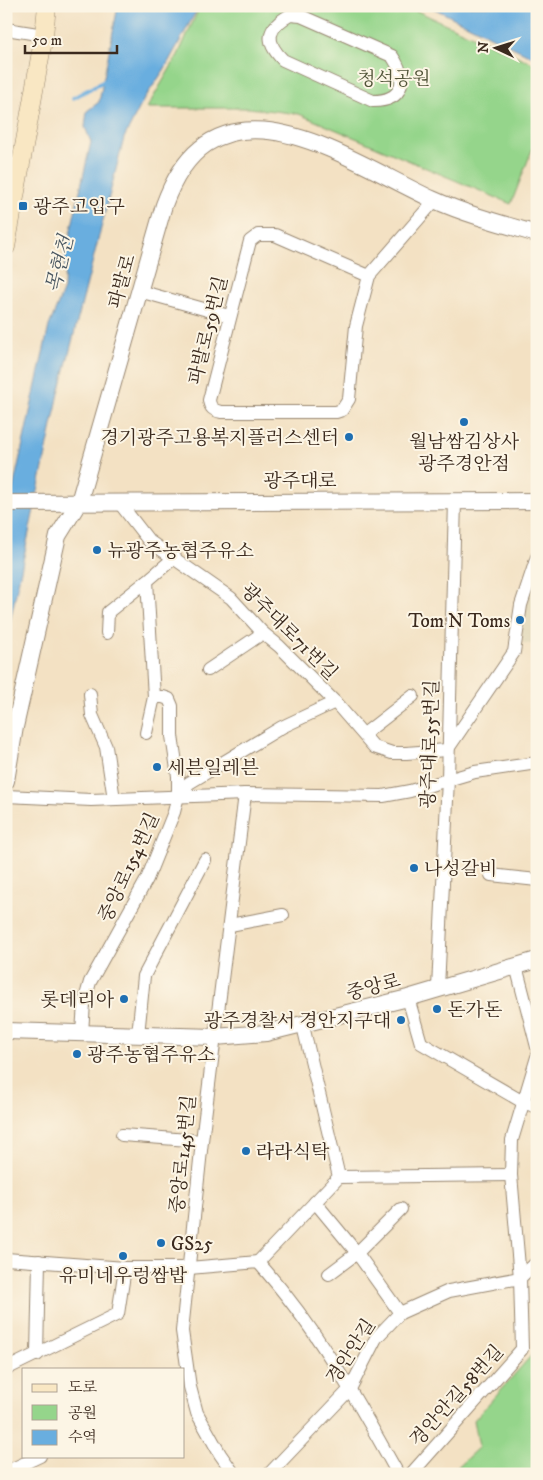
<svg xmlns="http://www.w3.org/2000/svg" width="543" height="1480" viewBox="0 0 543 1480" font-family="'IM FELL DW Pica','Noto Serif KR',serif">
<rect width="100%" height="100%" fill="#fcf5e5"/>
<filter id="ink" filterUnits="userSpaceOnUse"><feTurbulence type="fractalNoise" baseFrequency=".02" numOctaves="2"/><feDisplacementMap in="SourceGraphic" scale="10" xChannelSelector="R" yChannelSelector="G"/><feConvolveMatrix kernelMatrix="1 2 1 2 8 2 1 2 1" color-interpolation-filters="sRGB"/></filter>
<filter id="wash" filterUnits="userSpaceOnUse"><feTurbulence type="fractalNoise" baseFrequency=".0096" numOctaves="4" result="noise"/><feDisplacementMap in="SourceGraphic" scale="20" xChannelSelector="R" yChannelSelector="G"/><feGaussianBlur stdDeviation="1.12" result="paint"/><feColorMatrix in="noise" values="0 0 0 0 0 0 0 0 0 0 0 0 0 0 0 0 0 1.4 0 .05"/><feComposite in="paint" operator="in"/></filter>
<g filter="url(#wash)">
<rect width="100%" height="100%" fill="#f3e1c3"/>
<!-- built -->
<path fill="#e1d7b7" d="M537,574V645L523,643L520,620Z"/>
<!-- green -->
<g fill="#95d58b" stroke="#688054">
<path d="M200,6H406L537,65V137L511,204L299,114L249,108H147L178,55Z"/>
<path d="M537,1349V1474H450L479,1447L474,1420Z"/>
</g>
<!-- water -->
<g fill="#69aedf" stroke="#526c7e">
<path d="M118,6H199L164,70L144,99L124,138L59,393L6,640V520L49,326L64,289L65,256L91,142L85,127L87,111L99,102Z"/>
<path d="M429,6H537V59Z"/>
</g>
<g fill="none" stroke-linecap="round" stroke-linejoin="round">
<!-- stream -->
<path stroke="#69aedf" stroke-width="4" d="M73,98L106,80"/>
</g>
</g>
<g filter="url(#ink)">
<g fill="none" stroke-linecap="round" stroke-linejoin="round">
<!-- minor casing -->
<g stroke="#978670" stroke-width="14">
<g id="minor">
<path d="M290,15L301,16L392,56C408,79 404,101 373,101L283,60C264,41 267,28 290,15Z"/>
<path d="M6,29L44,35"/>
<path d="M6,163L19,165"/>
<path d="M369,276L275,235H258L250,241L209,400C210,408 213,410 221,412H336L342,410L349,399L356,326L369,276L435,200"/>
<path d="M139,291L229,316"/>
<path d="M118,501L149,541L231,598L263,633L279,646L335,702L374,747L392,753H406L447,750L514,652L521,605L537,557"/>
<path d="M107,633L108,612L147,581"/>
<path d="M208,670L263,633"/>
<path d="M90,694L92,715L106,747L114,799"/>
<path d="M146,733L154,697"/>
<path d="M364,734L413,696"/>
<path d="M6,796L91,800L245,794L383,796L410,791L475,772L537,763"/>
<path d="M178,796L189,783L282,727L335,702"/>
<path d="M491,875L537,880"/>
<path d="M230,925L283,915"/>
<path d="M516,966L537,1047"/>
<path d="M438,988L448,779L455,500"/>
<path d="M408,998L421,1043L523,1102L537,1107"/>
<path d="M82,1033L84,1003L90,982L147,879L174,812L178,796V776L172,736V706L169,699L163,697H154L147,581L175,557"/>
<path d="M138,1035L144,976L205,860"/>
<path d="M122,1135L202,1141"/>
<path d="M339,1177L511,1175"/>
<path d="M315,1202L357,1253L400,1313"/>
<path d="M6,1259L125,1268H189L258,1262C315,1325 357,1400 398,1474"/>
<path d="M258,1262L339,1177L303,1026"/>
<path d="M329,1274L357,1253L401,1209"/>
<path d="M37,1355L39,1261"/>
<path d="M6,1369L118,1314L125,1268"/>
<path d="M10,1474V1470L40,1456"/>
<path d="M234,1474L220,1454L197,1413L190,1387L182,1331L202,1141L245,794"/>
<path d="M269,1474L350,1389L376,1338L400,1313L449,1291L520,1278L537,1262"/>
<path d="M411,1474L522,1349L520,1278L511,1175L512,1140L537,1057"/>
</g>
</g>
<!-- tertiary casing -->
<g stroke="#978670" stroke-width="18">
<g id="tertiary">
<path d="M6,503L537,501"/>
<path d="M6,781L15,727L58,536L79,502L164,205C215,64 344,158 432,199C465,214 502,224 537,234"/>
<path d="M6,1031L215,1037L266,1033L408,998L537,960"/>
</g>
</g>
<!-- secondary casing -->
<g stroke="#978670" stroke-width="19">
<path id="secondary" d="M6,247L44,35L47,6"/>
</g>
<!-- minor -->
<use href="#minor" stroke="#fff" stroke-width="12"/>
<!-- tertiary -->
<use href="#tertiary" stroke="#fff" stroke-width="16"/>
<!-- secondary -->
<use href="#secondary" stroke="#f9e7c3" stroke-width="18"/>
</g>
</g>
<!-- markers -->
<g fill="#1f6fb2" stroke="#fcf5e5" stroke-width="2">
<rect x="18" y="201" width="10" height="10" rx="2.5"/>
<circle cx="464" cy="422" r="5"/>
<circle cx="349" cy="437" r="5"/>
<circle cx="97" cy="550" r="5"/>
<circle cx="520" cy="620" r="5"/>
<circle cx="157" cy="767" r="5"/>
<circle cx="414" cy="868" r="5"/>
<circle cx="124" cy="999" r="5"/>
<circle cx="437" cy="1009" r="5"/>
<circle cx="401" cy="1020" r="5"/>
<circle cx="77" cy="1054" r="5"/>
<circle cx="246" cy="1151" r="5"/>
<circle cx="161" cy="1243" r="5"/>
<circle cx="123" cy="1256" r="5"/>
</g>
<g text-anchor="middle" stroke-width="4" stroke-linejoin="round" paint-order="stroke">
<!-- park labels -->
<g font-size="19" fill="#525539" stroke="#fcf5e5">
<text x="394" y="85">청석공원</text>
</g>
<!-- poi labels -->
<g font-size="19" fill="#3b2a1e" stroke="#fcf5e5" text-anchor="start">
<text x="33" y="213">광주고입구</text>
<text x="339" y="444" text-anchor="end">경기광주고용복지플러스센터</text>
<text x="464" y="448" text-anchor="middle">월남쌈김상사<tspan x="464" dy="22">광주경안점</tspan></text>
<text x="107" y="557">뉴광주농협주유소</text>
<text x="510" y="627" text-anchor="end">Tom N Toms</text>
<text x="167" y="774">세븐일레븐</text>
<text x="424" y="875">나성갈비</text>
<text x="114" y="1006" text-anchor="end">롯데리아</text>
<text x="447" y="1016">돈가돈</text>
<text x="391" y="1027" text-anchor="end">광주경찰서 경안지구대</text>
<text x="87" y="1061">광주농협주유소</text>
<text x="256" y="1158">라라식탁</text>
<text x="171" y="1250">GS25</text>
<text x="123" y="1282" text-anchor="middle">유미네우렁쌈밥</text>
</g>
<!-- street labels -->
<g font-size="19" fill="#3b2a1e" stroke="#fcf5e5">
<text transform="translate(121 281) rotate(-74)" y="7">파발로</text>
<text transform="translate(207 330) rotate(-76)" y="7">파발로59번길</text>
<text x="300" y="487">광주대로</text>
<text transform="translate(290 631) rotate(45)" y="7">광주대로71번길</text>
<text transform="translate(429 744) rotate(-88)" y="7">광주대로55번길</text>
<text transform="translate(128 867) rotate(-65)" y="7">중앙로154번길</text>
<text transform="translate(373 986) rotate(-15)" y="7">중앙로</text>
<text transform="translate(182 1154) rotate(-84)" y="7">중앙로145번길</text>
<text transform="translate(350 1351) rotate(-57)" y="7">경안안길</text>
<text transform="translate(456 1395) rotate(-48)" y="7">경안안길58번길</text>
</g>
<!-- water labels -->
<g font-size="20" font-style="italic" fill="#4b5862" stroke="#fcf5e5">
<text transform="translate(59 264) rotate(-76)" y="7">목현천</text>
</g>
</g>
<!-- margin -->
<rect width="543" height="1480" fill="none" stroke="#fcf5e5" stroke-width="25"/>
<!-- legend -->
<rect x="22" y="1368" width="162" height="90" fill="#fcf5e5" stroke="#afa495"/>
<rect x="32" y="1384" width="25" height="8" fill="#f9e7c3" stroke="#afa495"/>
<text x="68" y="1392" font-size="15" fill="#3b2a1e">도로</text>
<rect x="32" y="1405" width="25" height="15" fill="#95d58b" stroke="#afa495"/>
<text x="68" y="1418" font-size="15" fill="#3b2a1e">공원</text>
<rect x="32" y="1430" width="25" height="15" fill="#69aedf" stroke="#afa495"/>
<text x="68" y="1442" font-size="15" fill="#3b2a1e">수역</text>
<!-- north arrow -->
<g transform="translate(496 48) rotate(274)" stroke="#fcf5e5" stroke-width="4" paint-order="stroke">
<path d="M0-4L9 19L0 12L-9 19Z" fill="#3b2a1e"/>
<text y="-8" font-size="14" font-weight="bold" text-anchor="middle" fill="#3b2a1e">N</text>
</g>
<!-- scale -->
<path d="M25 45v8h92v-8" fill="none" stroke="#3b2a1e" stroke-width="2.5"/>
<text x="32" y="45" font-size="15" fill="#3b2a1e" stroke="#fcf5e5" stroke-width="4" paint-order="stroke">50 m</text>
</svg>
